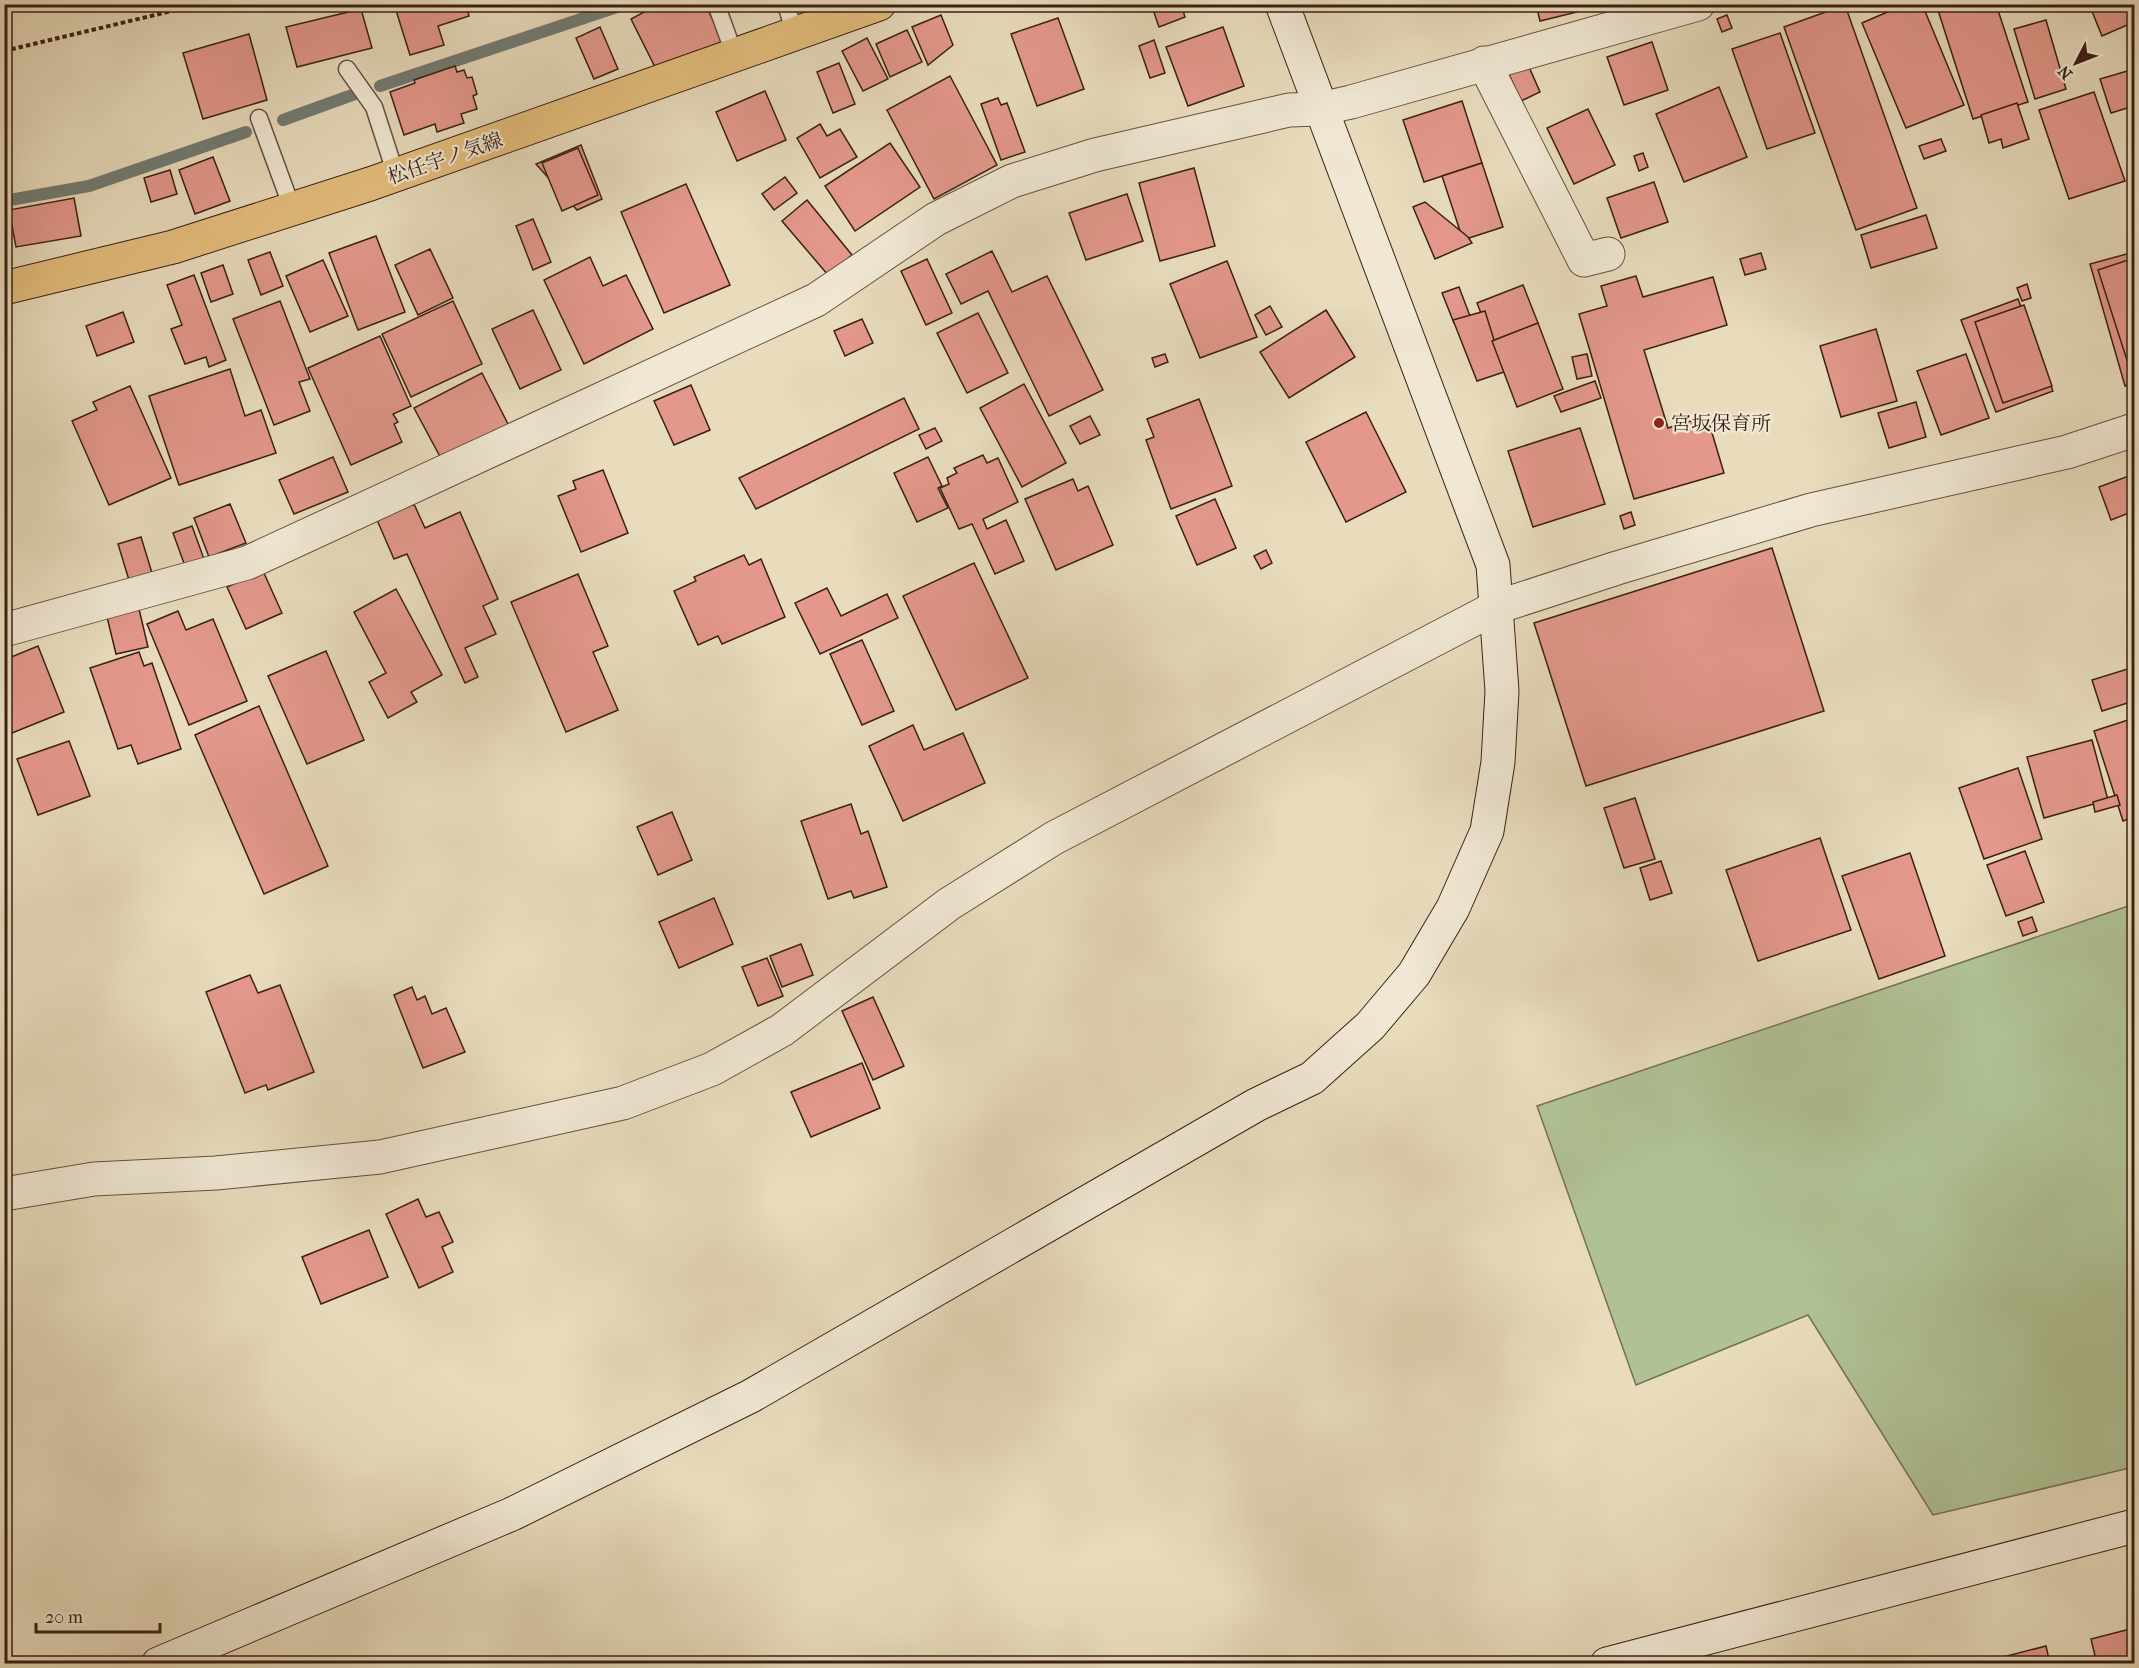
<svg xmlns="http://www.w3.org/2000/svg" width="2139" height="1668" viewBox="0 0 2139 1668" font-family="'IM FELL French Canon','Noto Serif JP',serif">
<rect width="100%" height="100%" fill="#e8dcbd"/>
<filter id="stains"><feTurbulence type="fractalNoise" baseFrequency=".00333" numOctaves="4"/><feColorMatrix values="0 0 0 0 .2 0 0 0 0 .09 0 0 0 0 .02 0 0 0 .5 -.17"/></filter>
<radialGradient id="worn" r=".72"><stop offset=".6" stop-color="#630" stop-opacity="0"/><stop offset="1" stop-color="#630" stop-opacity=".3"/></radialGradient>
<!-- green -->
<path fill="#b0c295" stroke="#757156" stroke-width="1.5" d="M2134,904V1467L1933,1515L1808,1315L1636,1385L1537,1106Z"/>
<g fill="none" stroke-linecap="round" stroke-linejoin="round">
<!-- stream -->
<g stroke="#727c75" stroke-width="12">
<path d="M380,86L626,4"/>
<path d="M283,120L355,94"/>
<path d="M4,201L89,186L246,132"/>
</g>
</g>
<!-- building -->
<g fill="#e3988b" stroke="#3a2016" stroke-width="1.5">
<path d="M394,4H466L469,16L438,26L444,45L410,55Z"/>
<path d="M659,4H705L723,41L658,73L631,19Z"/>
<path d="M1151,4H1181L1185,17L1159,27Z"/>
<path d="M1536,4H1575L1577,12L1540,21Z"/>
<path d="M1906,4H1922L1964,105L1906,128L1862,23Z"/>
<path d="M1936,4H1996L2028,102L1973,119Z"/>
<path d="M2089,4H2134V22L2102,36Z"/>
<path d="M1845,5L1917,208L1856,230L1784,27Z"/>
<path d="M361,9L372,48L297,67L286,27Z"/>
<path d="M941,15L953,45L928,65L912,27Z"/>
<path d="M1727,15L1732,28L1722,32L1717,19Z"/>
<path d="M1058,18L1084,89L1037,106L1011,34Z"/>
<path d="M2046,20L2066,89L2035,99L2014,29Z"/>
<path d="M600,27L618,69L594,79L576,38Z"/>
<path d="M1223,27L1244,86L1188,106L1166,47Z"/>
<path d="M907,30L922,62L890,77L876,44Z"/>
<path d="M1780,33L1815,133L1767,149L1732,49Z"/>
<path d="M249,34L267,100L203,119L183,53Z"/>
<path d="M867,38L888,79L863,91L842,51Z"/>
<path d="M1154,40L1165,73L1150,78L1139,46Z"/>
<path d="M1652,42L1668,90L1624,105L1607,57Z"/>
<path d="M1525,58L1540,92L1521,101L1506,68Z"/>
<path d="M839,63L855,104L833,113L817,72Z"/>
<path d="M455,66L457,72L464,70L467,78L472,77L477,94L473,96L477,109L461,114L464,123L437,132L435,124L404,135L390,92L415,83L414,80Z"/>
<path d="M2134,69V106L2111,113L2100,79Z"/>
<path d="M950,76L997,165L934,199L887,110Z"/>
<path d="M1719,87L1747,157L1684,182L1656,114Z"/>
<path d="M765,91L786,140L737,161L716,112Z"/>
<path d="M2094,92L2125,181L2069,199L2039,110Z"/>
<path d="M998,98L1001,105L1007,103L1025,152L1001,160L981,104Z"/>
<path d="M1462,101L1482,163L1424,182L1403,120Z"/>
<path d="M2017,103L2029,139L2003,148L2001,139L1989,143L1981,115Z"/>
<path d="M1588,109L1615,165L1574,184L1547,128Z"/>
<path d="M820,124L827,136L840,129L857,157L820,178L797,138Z"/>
<path d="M1941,139L1946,151L1924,159L1919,146Z"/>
<path d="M890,143L920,187L855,231L825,186Z"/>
<path d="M581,145L602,199L577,210L536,164Z"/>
<path d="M578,148L598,195L562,211L542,163Z"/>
<path d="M1643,153L1648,167L1639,171L1634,156Z"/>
<path d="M213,157L230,201L195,214L179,170Z"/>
<path d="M1482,163L1503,227L1463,240L1442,176Z"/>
<path d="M1194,168L1215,246L1160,261L1139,183Z"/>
<path d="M170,170L177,194L151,202L144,178Z"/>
<path d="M785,177L797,193L774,210L762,194Z"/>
<path d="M1654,182L1668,222L1621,238L1607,198Z"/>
<path d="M686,184L730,285L664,313L621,212Z"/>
<path d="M1127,194L1143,241L1086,260L1069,213Z"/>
<path d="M74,198L81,236L16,247L9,210Z"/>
<path d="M807,200L852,255L828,275L782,221Z"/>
<path d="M1425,202L1468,237L1472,243L1435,259L1413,207Z"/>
<path d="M1926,215L1937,248L1871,268L1861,235Z"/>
<path d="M533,219L551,262L533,270L516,226Z"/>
<path d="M376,236L405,312L358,330L329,253Z"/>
<path d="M430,249L453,298L418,315L395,265Z"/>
<path d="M992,251L1012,292L1047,276L1103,390L1049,416L988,291L961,304L946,274Z"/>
<path d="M270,252L283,286L261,295L248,260Z"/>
<path d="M2134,252V383L2125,386L2090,264Z"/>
<path d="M1761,253L1766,269L1745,275L1740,259Z"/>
<path d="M590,257L603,286L626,275L653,329L584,364L544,280Z"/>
<path d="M2134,258V379H2133L2098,270Z"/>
<path d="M927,259L952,313L926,325L901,271Z"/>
<path d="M323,260L348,316L310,332L286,276Z"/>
<path d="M1227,261L1257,337L1200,358L1170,284Z"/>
<path d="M223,265L233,294L211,302L201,273Z"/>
<path d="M194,275L226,360L209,367L206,357L185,364L171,329L182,325L167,285Z"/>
<path d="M1636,276L1643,297L1713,277L1727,325L1644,350L1668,428L1707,416L1724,473L1634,499L1579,314L1607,306L1601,286Z"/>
<path d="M2027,284L2031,298L2022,301L2017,288Z"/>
<path d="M1523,285L1538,323L1492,341L1477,303Z"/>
<path d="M1459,287L1470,316L1454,323L1442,293Z"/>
<path d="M2018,299L2053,391L1996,412L1961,320Z"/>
<path d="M280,301L310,379L299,382L310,411L274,425L233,319Z"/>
<path d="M453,301L482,364L411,397L382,334Z"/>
<path d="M2024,305L2052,386L2003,403L1975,322Z"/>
<path d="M1270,306L1282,327L1266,335L1255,315Z"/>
<path d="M533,310L561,370L520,389L492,329Z"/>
<path d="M1326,310L1355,357L1289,398L1260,352Z"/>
<path d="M1485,311L1504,372L1477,381L1453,320Z"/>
<path d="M123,312L134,342L97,356L86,326Z"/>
<path d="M978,313L1008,373L967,393L937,333Z"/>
<path d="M862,319L873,343L845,356L834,331Z"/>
<path d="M1538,323L1563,389L1517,407L1492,341Z"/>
<path d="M1876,329L1897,401L1841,417L1820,346Z"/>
<path d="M380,336L411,406L393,414L398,422L394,424L402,442L351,465L308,368Z"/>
<path d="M1165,354L1168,362L1155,367L1152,358Z"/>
<path d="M1587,354L1592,376L1577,379L1572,357Z"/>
<path d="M1966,354L1989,418L1941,435L1917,371Z"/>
<path d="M230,369L245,416L261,410L276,453L179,485L149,396Z"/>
<path d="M482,373L510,428L443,462L414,408Z"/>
<path d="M1595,381L1601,398L1561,412L1554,396Z"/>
<path d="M1024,384L1066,463L1022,487L980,408Z"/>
<path d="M691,385L710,430L674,445L654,401Z"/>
<path d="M130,386L171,478L109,505L72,421L97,410L93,402Z"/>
<path d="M904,398L919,429L756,509L739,478Z"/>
<path d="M1199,399L1232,486L1171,509L1146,440L1154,437L1147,419Z"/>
<path d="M1916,402L1926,437L1889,448L1878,413Z"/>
<path d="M1366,412L1406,492L1346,522L1306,442Z"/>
<path d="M1090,416L1100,435L1080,444L1070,426Z"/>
<path d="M935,428L942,441L926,449L919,435Z"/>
<path d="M1580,428L1605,504L1533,527L1508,451Z"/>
<path d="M983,455L987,463L998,458L1018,502L983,519L987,529L1006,520L1024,561L995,574L972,524L959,529L940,488L949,484L947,478L957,473L954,468Z"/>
<path d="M333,457L348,492L294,514L279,480Z"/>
<path d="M928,457L942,486L938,488L948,508L917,522L894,473Z"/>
<path d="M603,470L628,533L581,552L558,496L576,489L573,481Z"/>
<path d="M2134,474V511L2111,520L2099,487Z"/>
<path d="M1073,479L1078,491L1088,486L1113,545L1056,570L1025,499Z"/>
<path d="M1215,499L1236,548L1197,565L1176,516Z"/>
<path d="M230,504L246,543L209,557L194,518Z"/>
<path d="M414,504L425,528L460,512L498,599L483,606L496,634L465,648L478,677L465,683L407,554L394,559L377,520Z"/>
<path d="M1631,512L1635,525L1624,529L1620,516Z"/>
<path d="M192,526L204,559L185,566L173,533Z"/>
<path d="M141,537L152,573L129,580L118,544Z"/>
<path d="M1772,548L1824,711L1586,786L1534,623Z"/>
<path d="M1266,550L1272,563L1261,569L1254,556Z"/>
<path d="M744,555L749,565L761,559L785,617L722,644L718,636L698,645L674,591L696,581L694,577Z"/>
<path d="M974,563L1028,678L956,710L903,596Z"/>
<path d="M263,571L282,613L246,629L227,587Z"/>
<path d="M578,574L608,646L593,652L618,710L566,732L511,602Z"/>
<path d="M827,588L841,616L887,594L898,618L820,654L795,603Z"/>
<path d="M396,589L442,675L411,692L417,702L388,718L369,682L386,673L354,612Z"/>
<path d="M139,609L148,647L116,654L107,617Z"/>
<path d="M178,611L186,630L213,619L247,701L189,725L147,624Z"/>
<path d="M862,640L894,711L862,725L830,654Z"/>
<path d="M38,646L64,712L7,735L4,727V660Z"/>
<path d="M326,651L364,740L307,764L268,676Z"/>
<path d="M139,652L144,666L152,663L181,749L138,764L131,745L118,749L90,668Z"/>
<path d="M2134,667V701L2102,711L2092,680Z"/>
<path d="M259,706L328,866L264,894L195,735Z"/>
<path d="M2134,718V817L2123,821L2094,731Z"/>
<path d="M913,725L924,750L963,733L985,783L903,821L869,746Z"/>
<path d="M2092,740L2108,800L2044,818L2027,757Z"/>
<path d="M69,741L90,796L38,815L17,759Z"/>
<path d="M2018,768L2042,839L1984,859L1959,788Z"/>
<path d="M2117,795L2120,805L2095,812L2093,802Z"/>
<path d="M1635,798L1655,859L1624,868L1604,808Z"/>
<path d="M851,804L861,834L868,831L887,887L854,898L851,891L828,899L801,821Z"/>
<path d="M672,812L692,860L658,875L637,827Z"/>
<path d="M1820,838L1851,930L1758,961L1726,870Z"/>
<path d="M2025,851L2044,902L2006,916L1987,865Z"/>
<path d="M1910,853L1945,956L1879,979L1842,876Z"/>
<path d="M1661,861L1672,893L1650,900L1640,868Z"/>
<path d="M714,898L733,944L679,968L659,922Z"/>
<path d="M2032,917L2037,931L2023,936L2018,922Z"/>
<path d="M801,944L813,975L782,987L770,956Z"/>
<path d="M767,958L783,996L758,1006L742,967Z"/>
<path d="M250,975L258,993L280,985L314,1072L268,1090L266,1085L245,1093L206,992Z"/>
<path d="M412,987L417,1000L425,996L432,1014L446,1008L465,1052L423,1068L394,995Z"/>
<path d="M873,997L904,1066L873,1080L842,1011Z"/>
<path d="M862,1063L880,1108L811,1137L791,1092Z"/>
<path d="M418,1199L426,1217L439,1212L453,1242L442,1247L453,1272L419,1288L386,1214Z"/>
<path d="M369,1230L388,1277L321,1304L302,1257Z"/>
<path d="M2134,1628V1664H2097L2091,1639Z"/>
<path d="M2046,1646L2050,1664L1980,1663Z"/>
</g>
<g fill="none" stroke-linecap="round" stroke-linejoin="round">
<!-- lane casing -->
<g stroke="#664f40" stroke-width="19">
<g id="lane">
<path d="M716,4L735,56"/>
<path d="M786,4L795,35"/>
<path d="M347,69L374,107L396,175"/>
<path d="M259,118L292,208"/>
</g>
</g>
<!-- street casing -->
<g stroke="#664f40" stroke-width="35">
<g id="street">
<path d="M1484,63L1584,260L1608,254"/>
<path d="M4,630L247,563L816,300L936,219L1012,181L1095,155L1289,110L1320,109L1351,102L1698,4"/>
<path d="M4,1194L94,1179L216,1173L380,1157L623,1103L712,1069L782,1030L949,904L1054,838L1497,607L1617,568L1811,510L2067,452L2134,430"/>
</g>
</g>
<!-- secondary casing -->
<g stroke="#3a2016" stroke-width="35">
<g id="secondary">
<path d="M158,1664L512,1514L751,1396L1256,1105L1312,1078L1370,1026L1414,974L1453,908L1487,831L1498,762L1502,691L1493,565L1282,4"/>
<path d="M1607,1664L2134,1526"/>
</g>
</g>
<!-- primary casing -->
<g stroke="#3a2016" stroke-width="35">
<path id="primary" d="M4,288L173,247L370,184L879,4"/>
</g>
<!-- path -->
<path stroke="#3a2016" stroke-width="4" stroke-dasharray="4.5 3" stroke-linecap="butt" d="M4,51L201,4"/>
<!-- lane -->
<use href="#lane" stroke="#f0e8d4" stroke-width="16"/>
<!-- street -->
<use href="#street" stroke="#f0e8d4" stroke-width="33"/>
<!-- secondary -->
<use href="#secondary" stroke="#f0e8d4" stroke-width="33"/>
<!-- primary -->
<use href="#primary" stroke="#e4be7e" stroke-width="33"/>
</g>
<!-- markers -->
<circle fill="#8f2418" stroke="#f0e8d4" stroke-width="2" cx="1659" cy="423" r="6"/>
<g text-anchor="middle" stroke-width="4.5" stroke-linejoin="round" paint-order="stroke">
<!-- street labels -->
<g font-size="20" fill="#3a2016" stroke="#f0e8d4">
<text transform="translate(445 158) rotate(-19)" y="7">松任宇ノ気線</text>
</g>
<!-- poi labels -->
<g font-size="20" fill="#3a2016" stroke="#f0e8d4" text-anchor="start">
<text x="1671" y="430">宮坂保育所</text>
</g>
</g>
<!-- margin -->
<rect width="2139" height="1668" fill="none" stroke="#e8dcbd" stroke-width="24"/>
<rect x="6" y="6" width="2127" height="1656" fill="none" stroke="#3a2016" stroke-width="3"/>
<rect x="12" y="12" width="2115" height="1644" fill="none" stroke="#3a2016" stroke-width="1.5"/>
<!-- north arrow -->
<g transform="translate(2076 63) rotate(228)" stroke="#f0e8d4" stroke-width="4.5" paint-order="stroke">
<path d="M0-4.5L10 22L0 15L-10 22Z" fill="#3a2016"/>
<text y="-9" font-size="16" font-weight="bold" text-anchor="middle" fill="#3a2016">N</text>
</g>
<!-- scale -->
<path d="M36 1623v9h124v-9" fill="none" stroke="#3a2016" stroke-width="3"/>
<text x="45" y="1623" font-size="18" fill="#3a2016" stroke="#f0e8d4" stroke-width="4.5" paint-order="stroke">20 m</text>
<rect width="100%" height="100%" filter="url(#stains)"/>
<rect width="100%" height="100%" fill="url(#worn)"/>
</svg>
